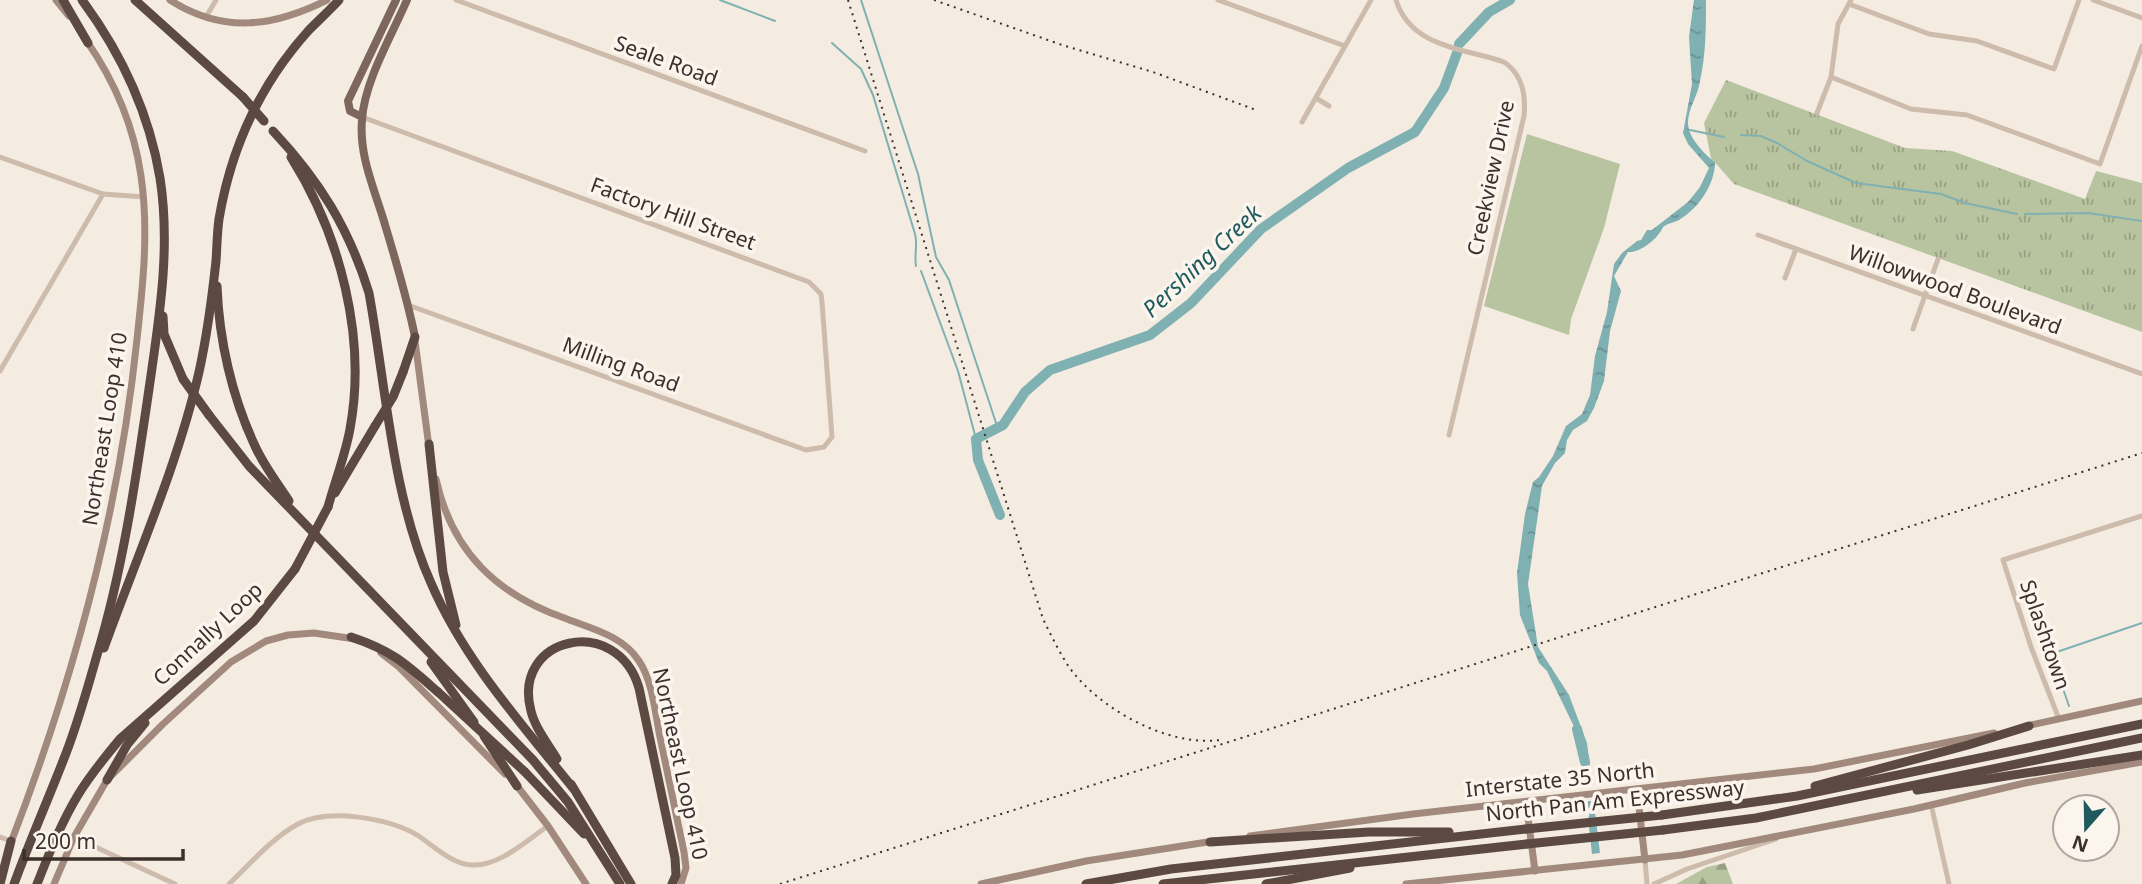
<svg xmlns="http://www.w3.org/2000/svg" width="2142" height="884" viewBox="0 0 2142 884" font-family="'Noto Sans',sans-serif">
<defs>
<pattern id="forest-firs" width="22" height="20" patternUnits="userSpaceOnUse" patternTransform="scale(1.75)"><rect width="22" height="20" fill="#b8c4a0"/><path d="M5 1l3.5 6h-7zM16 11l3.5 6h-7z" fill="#97a083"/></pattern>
<pattern id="park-tufts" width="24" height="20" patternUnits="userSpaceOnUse" patternTransform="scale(1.75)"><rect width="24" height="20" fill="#b8c4a0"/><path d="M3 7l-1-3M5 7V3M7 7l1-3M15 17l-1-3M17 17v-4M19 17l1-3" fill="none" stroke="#97a083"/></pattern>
<pattern id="water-ripples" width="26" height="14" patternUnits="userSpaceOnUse" patternTransform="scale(1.75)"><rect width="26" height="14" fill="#7fb0b2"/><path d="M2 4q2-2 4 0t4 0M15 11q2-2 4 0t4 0" fill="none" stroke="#699091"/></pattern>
</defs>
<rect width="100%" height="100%" fill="#f4ebe1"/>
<!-- grass -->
<path fill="#b8c4a0" d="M1527,134L1620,164L1604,228L1571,319L1569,335L1484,306Z"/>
<!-- forest -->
<path fill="url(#forest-firs)" d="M1725,863L1733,884H1676L1707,867Z"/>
<!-- park -->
<path fill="url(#park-tufts)" d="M1726,80L1905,148L1952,151L2085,199L2096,171L2142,183V332L1734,184L1711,158L1704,123Z"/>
<!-- water -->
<g fill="url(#water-ripples)">
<path d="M1694,0H1706C1706,26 1706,55 1700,81C1698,96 1688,108 1688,123C1688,137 1704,154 1715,162C1715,184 1699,208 1679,220C1673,223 1668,223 1663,227C1658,239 1640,253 1628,252L1614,276L1621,291L1610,331L1604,381L1594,408L1587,421L1573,430L1567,440L1565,453L1555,463L1542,486L1528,584L1538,647L1569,695L1587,743L1592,783H1584L1583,745L1547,671L1539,663L1520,615L1517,573L1525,514L1533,482L1539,477L1553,456L1566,426L1582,414L1590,395L1595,356L1607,312L1614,264L1622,253L1637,241L1641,240L1647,230H1652L1688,202L1700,187L1709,168L1688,144L1683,133L1692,84L1689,37Z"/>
<path d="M1588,801H1592L1594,804L1600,853L1592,854L1588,819L1591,809L1587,808Z"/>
</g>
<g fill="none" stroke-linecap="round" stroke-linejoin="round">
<!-- stream -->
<g stroke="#7fb0b2" stroke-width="2">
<path d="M720,0L775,21"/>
<path d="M861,0L918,174L936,257L949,280L998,429"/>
<path d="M832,43L861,69L873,95L915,234C918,245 914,254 916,266"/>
<path d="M1690,130L1724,137"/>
<path d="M1741,135L1761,136L1777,143L1807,161L1856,183L1941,194L1965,203L2017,214"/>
<path d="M2025,214L2088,213L2142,221"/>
<path d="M921,271L958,371L976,439"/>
<path d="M2069,706L2051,654L2142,623"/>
</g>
<!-- river -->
<g stroke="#7fb0b2" stroke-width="10">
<path d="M1459,44L1489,12L1510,0"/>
<path d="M1000,515L978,460L976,439L1003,425L1025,392L1050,370L1150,335L1191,303L1261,229L1348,168L1415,132L1444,88L1457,53"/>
<path d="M1577,729L1585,762"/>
</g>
<!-- minor -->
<g stroke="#cdbbac" stroke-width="5">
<path d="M456,0L865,151"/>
<path d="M1218,0L1345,46"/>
<path d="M1396,0C1411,48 1464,48 1504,62C1522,74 1526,95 1524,116L1449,435"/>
<path d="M2093,0L2142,18"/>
<path d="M1849,4L1929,34L1977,41L2054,69L2079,0"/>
<path d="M206,17L216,0"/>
<path d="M1831,77L1911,109L1967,115L2100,164L2142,46"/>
<path d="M1316,98L1329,106"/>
<path d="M1817,113L1831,77L1838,24L1851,0"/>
<path d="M362,117L809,282L821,294L822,302L832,437L824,447L806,450L408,305"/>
<path d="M1302,122L1371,0"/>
<path d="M0,157L103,194L144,197"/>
<path d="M1758,235L2142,374"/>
<path d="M1785,278L1796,249"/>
<path d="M1913,329L1938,259"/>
<path d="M0,371L103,194"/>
<path d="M2059,719L2031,647L2003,560L2142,516"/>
<path d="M1931,804L1949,884"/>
<path d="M0,837L11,841"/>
<path d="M74,837L175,884"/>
<path d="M1645,860L1647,884"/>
<path d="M229,884C250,864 272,838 298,824C329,808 388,818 417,835C433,845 452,865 473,865C500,866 527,840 548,826"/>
<path d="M1654,884L1687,869L1776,839"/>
</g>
<!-- secondary -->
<g stroke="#a18a7d" stroke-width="7">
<path d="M56,0L69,16"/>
<path d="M170,0C223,34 273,27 327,0"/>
<path d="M415,341L429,447"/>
<path d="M436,479C452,552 497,595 567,619C593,629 623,636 639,661C653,682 655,713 660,737C668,776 676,814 684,852L686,868L681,884"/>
<path d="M381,653L399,667L505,774"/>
<path d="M2026,726L2142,701"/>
<path d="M514,782L548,826L586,884"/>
<path d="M1637,790L1645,860"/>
<path d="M1526,802L1535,871"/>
<path d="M1250,836L1413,814L1814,769L1994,733"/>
<path d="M10,845C73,682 119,513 137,339C143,285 149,230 141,176C134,127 114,80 86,40"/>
<path d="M54,884L74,837L107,780L163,724L231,662L266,641L288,635L314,633L355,639"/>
<path d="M981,884L1086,861L1214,841"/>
<path d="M1406,884L1682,855L1914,809L2025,783L2142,762"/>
</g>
<!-- primary -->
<g stroke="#7d675c" stroke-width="8">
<path d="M407,0C392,35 364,82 362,120C359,154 373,186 383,218C395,258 407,297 415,337"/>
<path d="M362,117L350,111L348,101L396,0"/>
</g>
<!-- motorway -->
<g stroke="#5c4a42" stroke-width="9">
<path d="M63,0L88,43"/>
<path d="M135,0L243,97"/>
<path d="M273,131C319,180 349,228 369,293C386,387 392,496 431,583C464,660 521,723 573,788"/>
<path d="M291,157C340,235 367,337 350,429C345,456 335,481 328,507"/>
<path d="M217,286C219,340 232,397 255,446C264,466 278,484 289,501"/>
<path d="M163,316L164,334L183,379"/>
<path d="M403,372L415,337"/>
<path d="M209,415L249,466L533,760L568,802L620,884"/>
<path d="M429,444L443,572L456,625"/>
<path d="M335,493L375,426"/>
<path d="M351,637C393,651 406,664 438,692"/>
<path d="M104,648C136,559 178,464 199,372C207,336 212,298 216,261C217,247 217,233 219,219C231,148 261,83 309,30C319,20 330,10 339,0"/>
<path d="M431,662L474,722"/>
<path d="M484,736L517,786"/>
<path d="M557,759C548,744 535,728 531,711C511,636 617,613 639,688L675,858L676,875L672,884"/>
<path d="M525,772L584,834"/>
<path d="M107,780L127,745L145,723"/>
<path d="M571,784L631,884"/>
<path d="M1815,786L1968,745L2029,726"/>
<path d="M1917,790L2142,755"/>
<path d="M1662,815L1797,796L2142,724"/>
<path d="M1663,830L1756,818L2142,738"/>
<path d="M1210,842L1369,832H1449"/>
<path d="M0,884L11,841"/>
<path d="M14,884C29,843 47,802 63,761C77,727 87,690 97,655C123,569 136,478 149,389C159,319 171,249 160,178C149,112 122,54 82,0"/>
<path d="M37,884C49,854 61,823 78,795C90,775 105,757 120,739L254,621L295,569"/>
<path d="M1086,884L1171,869L1526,829"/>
<path d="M1163,884L1527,844"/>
<path d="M1266,884L1350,868"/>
</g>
<!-- rail -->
<g stroke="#3b302b" stroke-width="2" stroke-dasharray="2 5" stroke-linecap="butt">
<path d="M848,0L1043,619C1051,635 1059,652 1069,667C1099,709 1168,747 1220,740"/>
<path d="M934,0L1062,45L1153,72L1256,110"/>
<path d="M780,884L2142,453"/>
</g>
<!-- motorway-bridge -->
<g stroke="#5c4a42" stroke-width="9">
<path d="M243,97L264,121"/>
<path d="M183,379L209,415"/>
<path d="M375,426L393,397L403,372"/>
<path d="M295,569L328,507"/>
<path d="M438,692L525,772"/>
<path d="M1526,829L1662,815"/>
<path d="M1527,844L1663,830"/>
</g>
</g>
<g text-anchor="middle" stroke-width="7" stroke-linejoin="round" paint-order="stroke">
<!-- street labels -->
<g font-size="21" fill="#3b302b" stroke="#fbf5ee">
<text transform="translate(666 61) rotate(20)" y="7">Seale Road</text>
<text transform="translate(1491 178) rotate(-78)" y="7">Creekview Drive</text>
<text transform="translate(673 214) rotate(20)" y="7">Factory Hill Street</text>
<text transform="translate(1955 290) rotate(20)" y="7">Willowwood Boulevard</text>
<text transform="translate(621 365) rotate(20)" y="7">Milling Road</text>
<text transform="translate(105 429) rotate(-81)" y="7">Northeast Loop 410</text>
<text transform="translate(208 634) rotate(-43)" y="7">Connally Loop</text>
<text transform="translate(2045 635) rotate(71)" y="7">Splashtown</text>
<text transform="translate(680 764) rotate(78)" y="7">Northeast Loop 410</text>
<text transform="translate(1560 780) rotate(-6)" y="7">Interstate 35 North</text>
<text transform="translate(1615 801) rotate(-6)" y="7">North Pan Am Expressway</text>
</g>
<!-- water labels -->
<g font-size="23" font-style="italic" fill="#1f5a5e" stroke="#fbf5ee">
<text transform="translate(1202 261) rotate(-43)" y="8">Pershing Creek</text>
</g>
</g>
<!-- north arrow -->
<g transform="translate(2086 828) rotate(200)"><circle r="33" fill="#fbf5ee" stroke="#aea6a0" stroke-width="2"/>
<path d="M0-5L12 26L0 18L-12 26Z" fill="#1f5a5e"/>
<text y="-10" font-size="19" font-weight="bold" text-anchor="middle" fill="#3b302b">N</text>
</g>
<!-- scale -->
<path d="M24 849v10h159v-10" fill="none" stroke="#3b302b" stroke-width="3.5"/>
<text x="35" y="849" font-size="21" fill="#3b302b" stroke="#fbf5ee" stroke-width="5" paint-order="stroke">200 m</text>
</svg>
